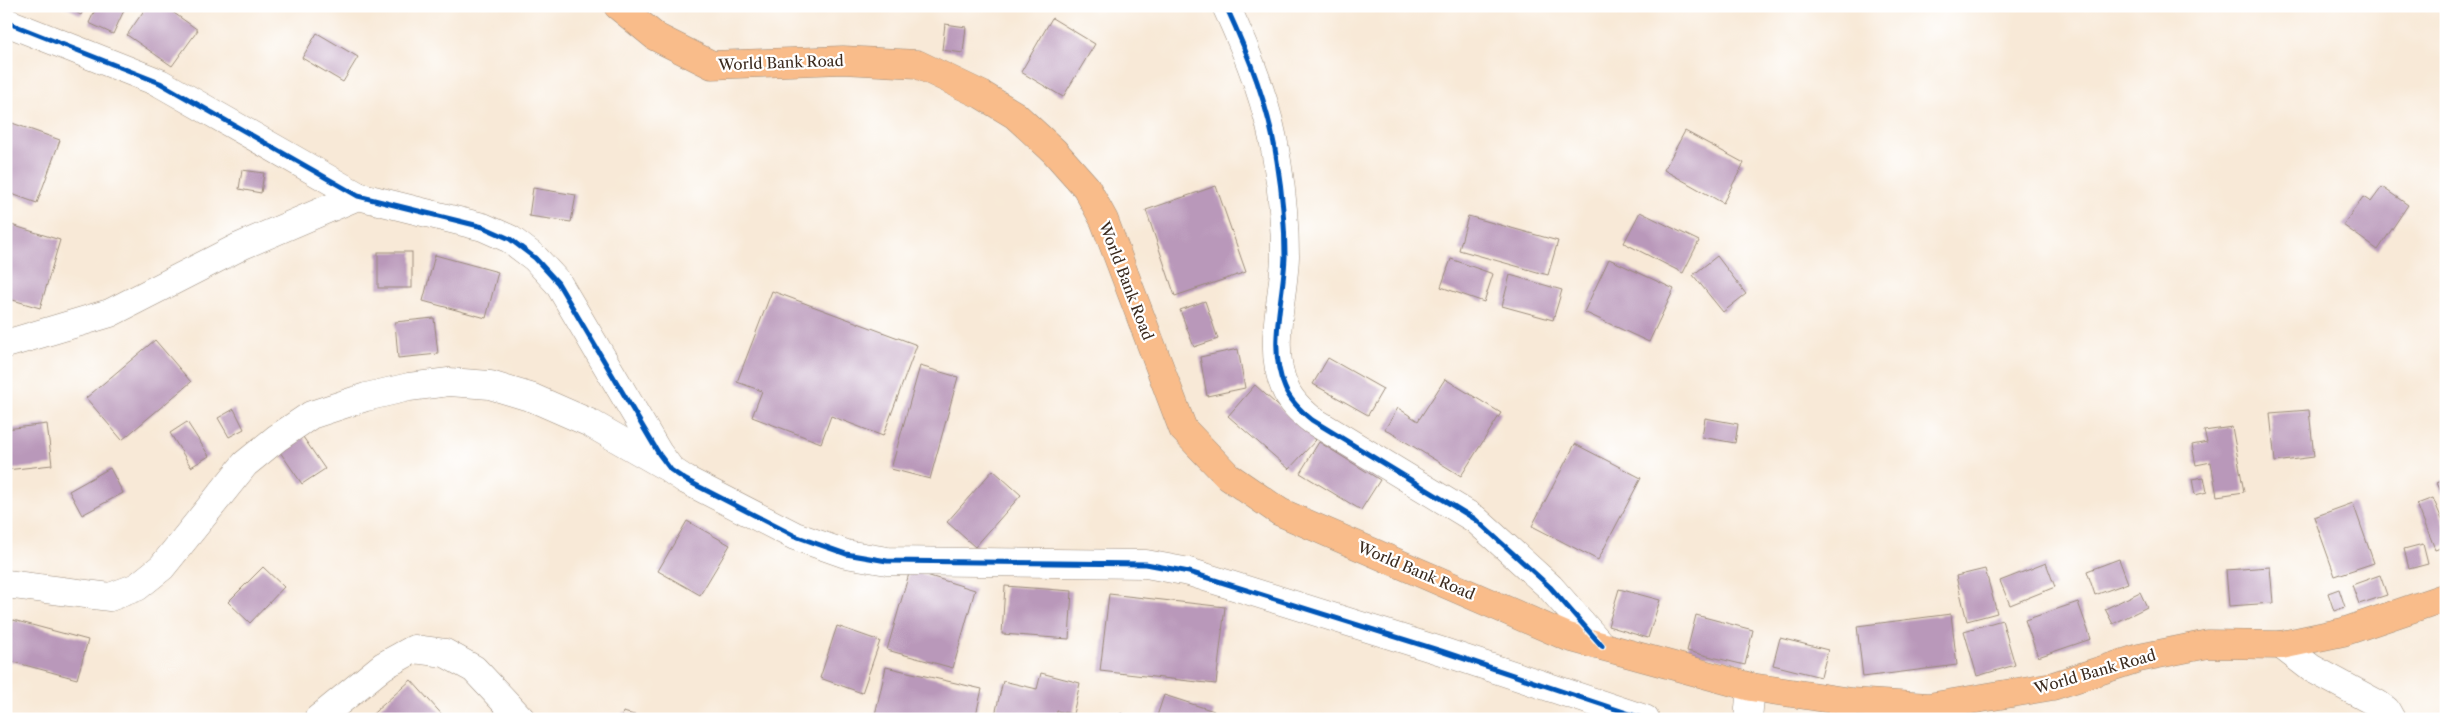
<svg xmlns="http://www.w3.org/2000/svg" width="2452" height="725" viewBox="0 0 2452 725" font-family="'Libre Caslon Text',serif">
<rect width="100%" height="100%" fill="#fff"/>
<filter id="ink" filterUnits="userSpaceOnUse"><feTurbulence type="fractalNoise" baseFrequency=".02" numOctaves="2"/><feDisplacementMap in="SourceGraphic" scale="10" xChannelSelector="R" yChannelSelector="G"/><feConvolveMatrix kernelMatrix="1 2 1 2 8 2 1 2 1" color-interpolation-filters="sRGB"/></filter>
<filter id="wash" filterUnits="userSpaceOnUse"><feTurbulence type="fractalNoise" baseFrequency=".0096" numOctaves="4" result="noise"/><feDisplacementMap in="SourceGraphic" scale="20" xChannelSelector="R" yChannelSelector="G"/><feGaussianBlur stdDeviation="1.12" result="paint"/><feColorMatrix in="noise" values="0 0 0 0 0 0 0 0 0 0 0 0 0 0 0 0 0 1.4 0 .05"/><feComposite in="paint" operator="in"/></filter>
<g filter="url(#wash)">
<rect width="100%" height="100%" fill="#f8e9d7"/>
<g id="blocks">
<!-- building -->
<g fill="#b998ba">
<path d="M64,6H85L81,15Z"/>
<path d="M97,6H126L113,34L89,23Z"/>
<path d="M147,6H164L198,30L172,66L127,35Z"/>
<path d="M1052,18L1095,44L1063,97L1021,72Z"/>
<path d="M945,24L966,27L963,53L942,50Z"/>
<path d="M317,33L358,57L343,82L302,58Z"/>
<path d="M12,123L60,140L37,203L6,192V140Z"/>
<path d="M1685,131L1744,163L1723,203L1664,170Z"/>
<path d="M242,170L264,173L261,193L239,189Z"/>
<path d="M1216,186L1246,272L1175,296L1146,210Z"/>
<path d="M2382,187L2408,205L2378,250L2343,225L2363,197L2371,202Z"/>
<path d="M533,188L576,195L571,222L529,216Z"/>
<path d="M1640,212L1699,241L1683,273L1624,243Z"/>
<path d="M1468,216L1558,241L1548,275L1459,250Z"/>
<path d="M8,224L60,240L40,308L6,298V231Z"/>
<rect x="378" y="252" width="34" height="36"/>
<path d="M435,255L498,272L486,318L423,301Z"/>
<path d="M1717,256L1746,294L1723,312L1693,275Z"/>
<path d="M1451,259L1493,274L1484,302L1441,287Z"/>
<path d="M1609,259L1674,289L1649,342L1584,312Z"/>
<path d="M1510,275L1562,290L1553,320L1502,306Z"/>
<path d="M772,291L917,345L883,436L831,416L821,443L752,417L762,391L737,382Z"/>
<path d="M1205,301L1218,339L1194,347L1180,310Z"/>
<path d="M434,318L438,354L398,358L395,322Z"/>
<path d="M155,340L191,382L122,440L86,398Z"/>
<path d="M1238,349L1245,388L1207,396L1200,357Z"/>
<path d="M1328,358L1383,389L1368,415L1313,384Z"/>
<path d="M920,366L958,377L930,479L891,469Z"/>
<path d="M1445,379L1501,413L1461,476L1385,429L1398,408L1418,421Z"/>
<path d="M1255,385L1316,440L1289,469L1228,416Z"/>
<path d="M234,409L244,429L229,437L218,418Z"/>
<path d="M2309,410L2314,457L2275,462L2270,413Z"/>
<path d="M1705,418L1738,424L1735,443L1702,437Z"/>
<path d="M187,422L209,456L191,467L170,433Z"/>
<path d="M47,424L52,465L6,470V429Z"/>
<path d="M2232,427L2244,492L2217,496L2211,462L2196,465L2192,445L2207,442L2204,431Z"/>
<path d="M303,437L325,469L302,484L280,452Z"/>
<path d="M1319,442L1380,480L1361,510L1300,473Z"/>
<path d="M1575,444L1641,478L1598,560L1532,526Z"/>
<path d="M110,468L123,493L82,515L69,491Z"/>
<path d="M993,470L1021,495L975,547L947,522Z"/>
<path d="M2204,477L2207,492L2195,495L2192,479Z"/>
<path d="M2446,479V502L2437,483Z"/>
<path d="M2433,498L2446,529V545L2435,549L2417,504Z"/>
<path d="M2353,503L2374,563L2335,576L2314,517Z"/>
<path d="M687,521L730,545L700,595L658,571Z"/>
<path d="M2423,544L2428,564L2409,569L2404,549Z"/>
<path d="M2119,559L2128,583L2095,595L2087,571Z"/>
<path d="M2046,563L2055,587L2010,605L2000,581Z"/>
<path d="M263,567L284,587L250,623L228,602Z"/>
<path d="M2270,567L2273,603L2229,606L2226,570Z"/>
<path d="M1985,569L1997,613L1967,621L1956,576Z"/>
<path d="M910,570L975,590L953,668L887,650Z"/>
<path d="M2380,575L2387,595L2359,604L2352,585Z"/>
<path d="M1005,586L1072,591L1069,639L1002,634Z"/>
<path d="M1619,589L1660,600L1648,638L1608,626Z"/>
<path d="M2339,589L2345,607L2334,611L2328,593Z"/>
<path d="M2140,592L2147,607L2113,624L2105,609Z"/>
<path d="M1109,594L1225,607L1216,684L1100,671Z"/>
<path d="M2078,602L2091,639L2038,657L2025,620Z"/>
<path d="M1951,614L1957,665L1863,677L1857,626Z"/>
<path d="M1696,615L1753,630L1745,665L1687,651Z"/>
<path d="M13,620L88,640L77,679L6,660V643Z"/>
<path d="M2002,620L2015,665L1977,676L1964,631Z"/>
<path d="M837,626L880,641L862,693L820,678Z"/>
<path d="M1780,638L1828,650L1821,677L1773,665Z"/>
<path d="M886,667L982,689L975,719H874Z"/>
<path d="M1041,673L1080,683L1073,714L1057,711L1056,719H994L1003,681L1037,689Z"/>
<path d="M411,680L446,719H367Z"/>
<path d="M1164,695L1214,711L1212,719H1156Z"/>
<path d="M623,712L646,718V719H621Z"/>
<path d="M1121,713L1129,719H1117Z"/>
</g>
</g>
</g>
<g filter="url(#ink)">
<use href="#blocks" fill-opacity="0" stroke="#9a8a7a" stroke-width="1"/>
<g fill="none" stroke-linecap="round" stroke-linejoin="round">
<!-- minor casing -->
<g stroke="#9a8a7a" stroke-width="29">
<g id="minor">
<path d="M1226,6C1249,56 1269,107 1277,161C1282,192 1285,225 1285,256C1284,298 1267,348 1285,388C1290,401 1301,411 1312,420L1475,519L1550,587L1602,646"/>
<path d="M6,22L160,83L358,196L483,227L510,239L535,258L558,283L659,454L671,470L686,480L795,536L846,554L887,561L1146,564L1189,572L1441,651L1645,719"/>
<path d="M6,344L110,313L241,246L358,196"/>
<path d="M6,584L110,597L137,587L162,567L245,464L277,438L311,415L366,397L409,387L449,382L490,385L533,398L590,423L665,466"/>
<path d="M2281,645L2311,668L2376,703L2386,710L2391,719"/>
<path d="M318,719L383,666L414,649L445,653L474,669L521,719"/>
<path d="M1748,719L1751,687"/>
</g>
</g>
<!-- primary casing -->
<g stroke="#9a8a7a" stroke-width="29">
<path id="primary" d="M618,6L656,37L712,65L843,60L917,64L982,95L1015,115L1054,151L1086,187L1104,220L1183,429L1229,477L1280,512L1568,637L1751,687L1851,702L1929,707L2053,686L2139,658L2208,644L2281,645L2343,632L2446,597"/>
</g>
<!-- minor -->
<use href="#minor" stroke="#fff" stroke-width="28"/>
<!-- primary -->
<use href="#primary" stroke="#f9bc8a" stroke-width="28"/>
<!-- cycleway casing -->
<g stroke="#fff" stroke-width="8">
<g id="cycleway">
<path d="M1226,6C1249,56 1269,107 1277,161C1282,192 1285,225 1285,256C1284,298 1267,348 1285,388C1290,401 1301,411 1312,420L1475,519L1550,587L1602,646"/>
<path d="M6,22L160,83L358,196L483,227L510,239L535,258L558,283L659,454L671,470L686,480L795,536L846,554L887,561L1146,564L1189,572L1441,651L1645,719"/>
</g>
</g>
<!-- cycleway -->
<use href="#cycleway" stroke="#0057b8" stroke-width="5"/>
</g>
</g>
<g text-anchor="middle" stroke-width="4.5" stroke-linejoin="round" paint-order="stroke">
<!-- street labels -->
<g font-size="15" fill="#3b2a1e" stroke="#fff">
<text transform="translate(781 63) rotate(-2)" y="5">World Bank Road</text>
<text transform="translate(1126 281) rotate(69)" y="5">World Bank Road</text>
<text transform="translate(1416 571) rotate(23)" y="5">World Bank Road</text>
<text transform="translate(2095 672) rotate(-16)" y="5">World Bank Road</text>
</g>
</g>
<!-- margin -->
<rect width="2452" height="725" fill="none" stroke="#fff" stroke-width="25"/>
</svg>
